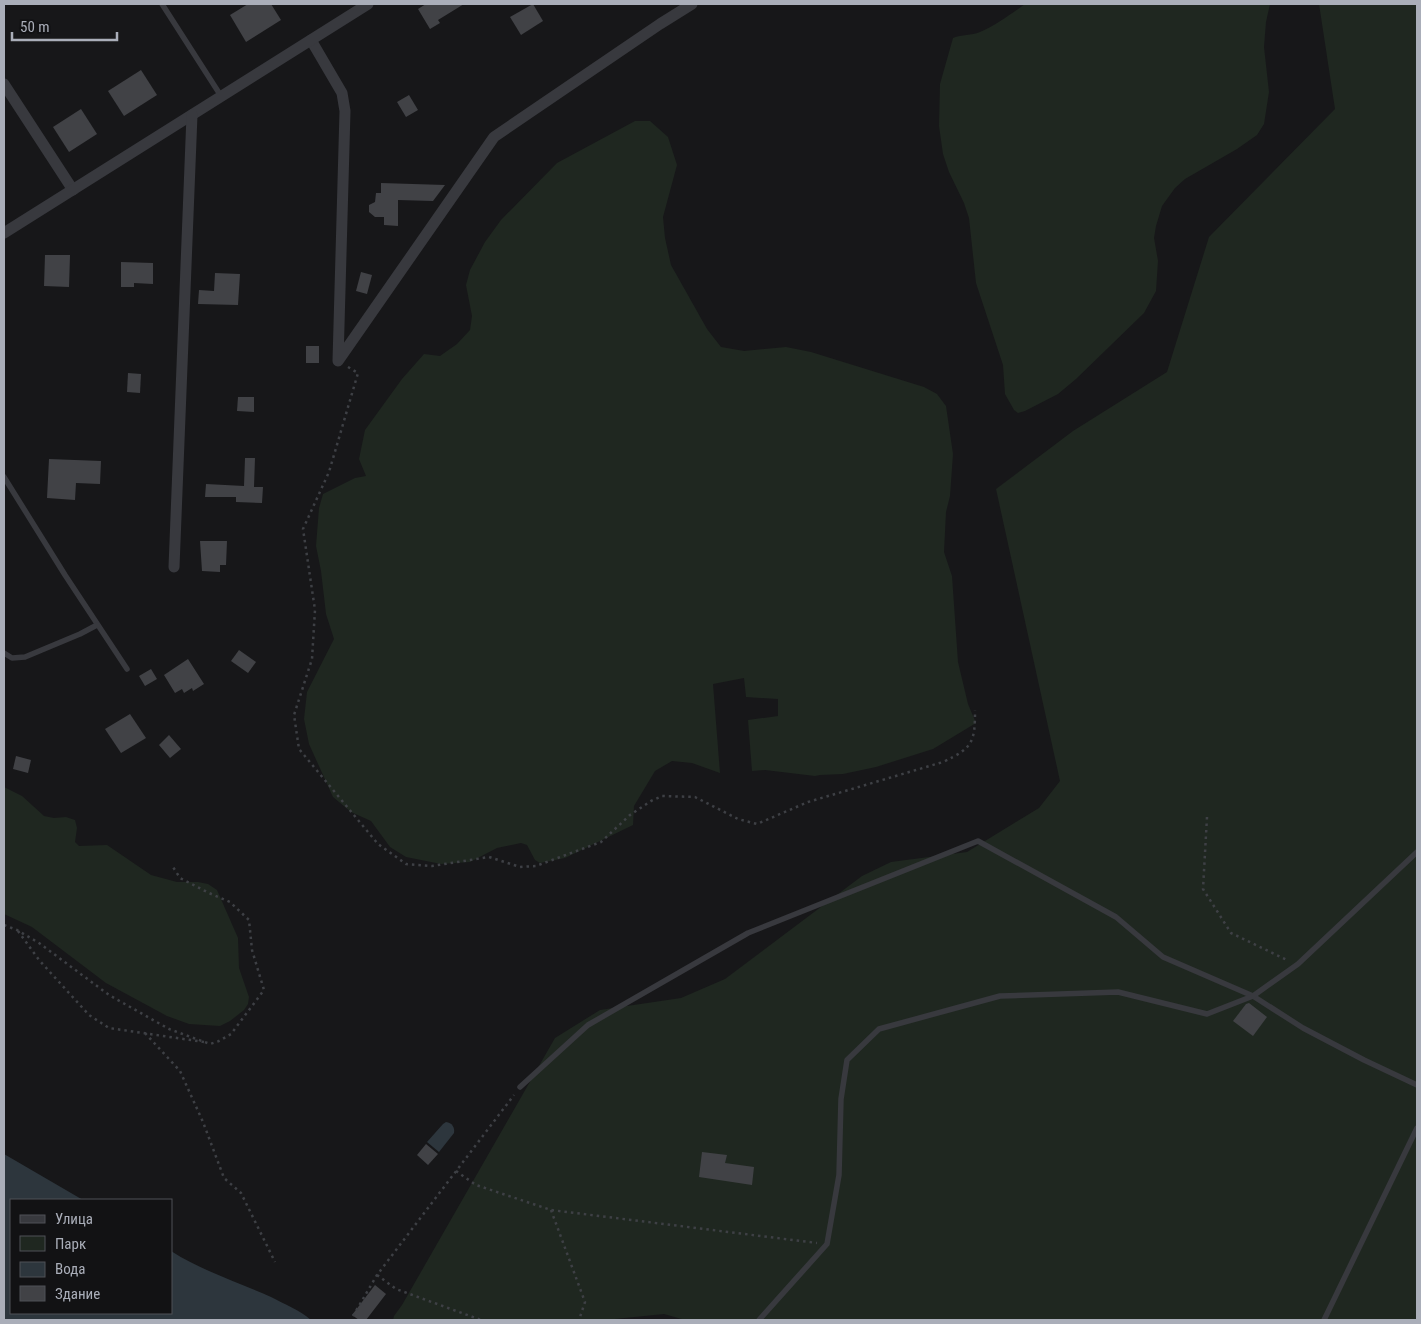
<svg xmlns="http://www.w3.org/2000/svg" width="1421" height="1324" viewBox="0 0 1421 1324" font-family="'Roboto Condensed',sans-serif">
<rect width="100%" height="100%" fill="#171719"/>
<!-- green -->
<g fill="#1f2720">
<path d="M1025,4H1270L1266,22L1264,47L1269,92L1264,124L1257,135L1237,149L1185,179L1175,188L1162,206L1156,226L1154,238L1158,261L1156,291L1144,313L1076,379L1058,394L1025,411L1018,413L1014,410L1005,394L1003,365L976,283L969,218L964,203L949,172L943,154L939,126L940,84L953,38C962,34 971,36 980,32C996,25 1011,14 1025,4Z"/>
<path d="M1319,4H1417V1320H685L664,1314L605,1320H393L394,1316L402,1305L555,1038L600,1010L681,998L725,979L862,876L891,862L967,852L1039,808L1060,781L996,489L1073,431L1167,372L1209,237L1335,109Z"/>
<path d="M635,121H650L668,137L677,165L663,217L665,238L671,265L707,329L721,347L744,351L786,347L811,352L924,387L937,394L946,406L953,454L950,496L946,512L944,552L952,576L958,662L968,704L976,723L933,749L876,767L843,774L820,775L815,776L765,770L752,771L748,720L778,716V699L746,697L744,678L713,684L720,773L692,763L672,761L655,771L634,806L633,825L565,858L540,863L535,860L527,845L521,843L497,848L470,862L441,864L406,857L390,847L371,821L351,812L333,797L309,744L304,719L307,692L334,639L326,614L321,571L316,546L319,508L323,494L355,478L366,476L359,459L365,430L402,379L424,354L440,356L457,344L470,330L472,316L466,285L470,270L485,242L501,220L557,163Z"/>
<path d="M4,787L22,796L44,816L54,818L66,817L75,820L77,828L75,842L79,846L107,845L151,875L177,882H198L208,884L217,890L238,938L239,968L249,997L248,1004L244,1010L230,1021L220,1026L189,1024L167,1016L106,983L32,927L4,914Z"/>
</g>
<!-- water -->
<g fill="#2d363d">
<path d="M446,1122C452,1123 455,1127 454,1133L439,1152L427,1142L443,1124Z"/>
<path d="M4,1154L83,1200H11V1313H171V1251C202,1271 238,1282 271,1297C284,1304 300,1310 311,1320H4Z"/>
</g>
<!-- building -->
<g fill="#414246">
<path d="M248,4H271L281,20L246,42L230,15Z"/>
<path d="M426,4H464L438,20L440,23L430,29L418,9Z"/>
<path d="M533,4L543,21L521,35L510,17Z"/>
<path d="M141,70L157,95L124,116L108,91Z"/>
<path d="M409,95L418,110L406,117L397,102Z"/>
<path d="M81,109L97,134L69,152L53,127Z"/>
<path d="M381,183L445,185L433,201L398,200V226L384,225V217H375L369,212V205L375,202L376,193H381Z"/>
<path d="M45,255H70L69,287L44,286Z"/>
<path d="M121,262L153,263V284L134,283V287H121Z"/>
<path d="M361,272L372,275L367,294L356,291Z"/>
<path d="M215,273L240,274L238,305L198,304L199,290L214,291Z"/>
<rect x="306" y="346" width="13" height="17"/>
<path d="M128,373L141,374L140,393L127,392Z"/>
<path d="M238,397H254V412L237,411Z"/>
<path d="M245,458H255L254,487H263L262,503L236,502V497H205L206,484L244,486Z"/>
<path d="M49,459L101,461L100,484L76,483L75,500L47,498Z"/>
<path d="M200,541H227L226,565H220V572L202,571Z"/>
<path d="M239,650L256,662L248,673L231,661Z"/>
<path d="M188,659L204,684L193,691L192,688L184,693L182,689L175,693L164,675Z"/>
<path d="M151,669L157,679L145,686L139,676Z"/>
<path d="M130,714L146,738L121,753L105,729Z"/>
<path d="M169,735L181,749L170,758L159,745Z"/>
<path d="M16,756L31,760L28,773L13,769Z"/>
<path d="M1249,1003L1267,1017L1253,1036L1233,1021L1246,1004Z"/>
<path d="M426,1144L438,1154L428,1165L417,1155Z"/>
<path d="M702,1152L727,1155L725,1163L754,1167L752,1185L699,1177Z"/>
<path d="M375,1285L386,1294L366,1320H359L352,1315Z"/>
</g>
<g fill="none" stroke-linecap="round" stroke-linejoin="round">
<!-- path -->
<g stroke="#3e4045" stroke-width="2.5" stroke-dasharray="2.5 4" stroke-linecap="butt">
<path d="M348,367L358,373L329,472L303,529L315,610L312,659L294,715L299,749L378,844L406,864L432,866L489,857L520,867L536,866L601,842L630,815L651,801L662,796L695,797L738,819L757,824L808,802L943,762C973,748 975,742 975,710"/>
<path d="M1207,817L1203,889L1231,933L1287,960"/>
<path d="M4,925L17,930L39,943L109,995L169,1029L210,1044L219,1041L231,1034L264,990L252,950L249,920L230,902L209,893L180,878L173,867"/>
<path d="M18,931L39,960L89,1015L109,1028L204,1042"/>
<path d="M145,1033L180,1071L203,1122L224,1178L241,1193L275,1262"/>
<path d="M456,1171L476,1185L551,1210L817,1243"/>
<path d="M551,1210L585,1302L579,1320"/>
<path d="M377,1275L396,1289L481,1320"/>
<path d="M353,1316L377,1275L514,1095"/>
</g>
<!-- service -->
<g stroke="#38393e" stroke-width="5.5">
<path d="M162,4L221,96"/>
<path d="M4,477L65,575L127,669"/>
<path d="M4,653L12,658L25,657L80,634L97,625"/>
<path d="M520,1087L588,1025L748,933L978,841L1116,917L1163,957L1253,996L1303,1028L1364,1060L1417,1085"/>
<path d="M759,1320L827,1244L839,1175L841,1099L847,1060L879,1029L1000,996L1118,992L1207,1014L1253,996L1298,964L1417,852"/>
<path d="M1324,1320L1417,1128"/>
</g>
<!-- minor -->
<g stroke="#38393e" stroke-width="11">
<path d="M311,40L342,93L345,111L338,361L494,137L660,24L692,4"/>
<path d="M4,84L73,190"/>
<path d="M4,233L368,4"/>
<path d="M174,567L192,115"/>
</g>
</g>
<!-- border -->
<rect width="1421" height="1324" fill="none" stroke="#aaaeb9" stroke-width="10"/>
<!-- legend -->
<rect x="10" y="1199" width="162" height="115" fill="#121214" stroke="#4f5056"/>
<rect x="20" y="1215" width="25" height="8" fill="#38393e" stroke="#4f5056"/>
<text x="55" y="1224" font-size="15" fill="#aaaeb9">Улица</text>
<rect x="20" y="1236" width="25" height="15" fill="#1f2720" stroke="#4f5056"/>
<text x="55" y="1249" font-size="15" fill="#aaaeb9">Парк</text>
<rect x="20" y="1262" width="25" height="15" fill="#2d363d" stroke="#4f5056"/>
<text x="55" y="1274" font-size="15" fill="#aaaeb9">Вода</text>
<rect x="20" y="1286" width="25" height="15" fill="#414246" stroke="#4f5056"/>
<text x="55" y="1299" font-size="15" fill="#aaaeb9">Здание</text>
<!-- scale -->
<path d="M12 32v8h105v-8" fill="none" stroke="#aaaeb9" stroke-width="2.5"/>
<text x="20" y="32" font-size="15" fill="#aaaeb9" stroke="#121214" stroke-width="4" paint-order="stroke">50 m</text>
</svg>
